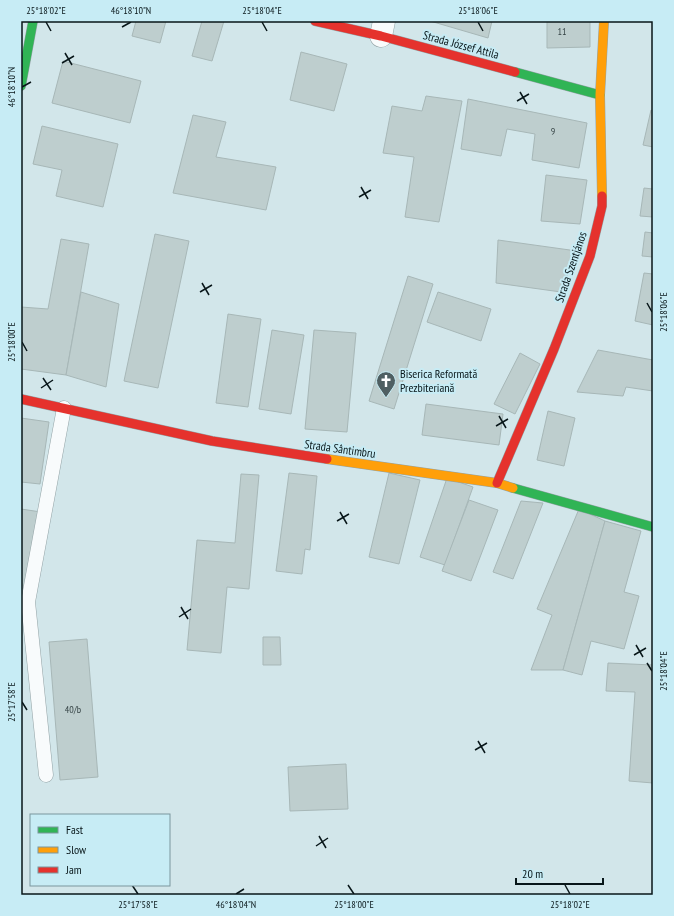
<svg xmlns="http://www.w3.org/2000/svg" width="674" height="916" viewBox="0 0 674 916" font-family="'PT Sans Narrow',sans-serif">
<rect width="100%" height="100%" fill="#d2e6ea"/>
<!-- building -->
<g fill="#becece" stroke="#a7b7b7">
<path d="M136,21H166L160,43L132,36Z"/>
<path d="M202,21H224L212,61L192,56Z"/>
<path d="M430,21H492L488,38Z"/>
<path d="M547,21H590V47L547,48Z"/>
<path d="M301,52L347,64L334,111L290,100Z"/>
<path d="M63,61L141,81L130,123L52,103Z"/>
<path d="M426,96L462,101L439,222L405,217L414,157L383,153L392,106L422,111Z"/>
<path d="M468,99L587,123L579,168L532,160L535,134L507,129L501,156L461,149Z"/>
<path d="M651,110L653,111V147L643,145Z"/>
<path d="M193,115L226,122L216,157L276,167L266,210L173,193Z"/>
<path d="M42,126L118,144L103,207L56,196L62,170L33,164Z"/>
<path d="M546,175L587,180L580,224L541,221Z"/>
<path d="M644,188L653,189V217L640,216Z"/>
<path d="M645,232L653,233V257L642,256Z"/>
<path d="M155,234L189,241L158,388L124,381Z"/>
<path d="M61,239L89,244L66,375L21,369V307L48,309Z"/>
<path d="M498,240L577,251L561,292L496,283Z"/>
<path d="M644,273L653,274V325L635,321Z"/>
<path d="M408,276L433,284L394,409L369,401Z"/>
<path d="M81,292L119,304L106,387L66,375Z"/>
<path d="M438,292L491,309L481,341L427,322Z"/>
<path d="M228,314L261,319L248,407L216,403Z"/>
<path d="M272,330L304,335L291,414L259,409Z"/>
<path d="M314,330L356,333L347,432L305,429Z"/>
<path d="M598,350L653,360V391L626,387L623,396L577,392Z"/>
<path d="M520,353L540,364L515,414L494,404Z"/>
<path d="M426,404L503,414L499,445L422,435Z"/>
<path d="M548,411L575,418L564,466L537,460Z"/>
<path d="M21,418L49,422L40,484L21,482Z"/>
<path d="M289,473L317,476L310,550L305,549L302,574L276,571Z"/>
<path d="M389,473L420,480L399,564L369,557Z"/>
<path d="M241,474L259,475L249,589L227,587L221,653L187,650L197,540L235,543Z"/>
<path d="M447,478L473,487L445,565L420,557Z"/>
<path d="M469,500L498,510L471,581L442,571Z"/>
<path d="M521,501L543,503L513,579L493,572Z"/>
<path d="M21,509L41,512L27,589L21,588Z"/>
<path d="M579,509L605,521L563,670H531L552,615L537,609Z"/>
<path d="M605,521L641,531L624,592L639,596L624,649L591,641L582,675L563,670Z"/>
<path d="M263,637H280L281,665H263Z"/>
<path d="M87,639L98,777L60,780L49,642Z"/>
<path d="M608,663L653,665V783L629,781L635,692L606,691Z"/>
<path d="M346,764L348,809L290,811L288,767Z"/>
</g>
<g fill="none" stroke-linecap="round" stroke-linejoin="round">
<!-- lane casing -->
<g stroke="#92a2a5" stroke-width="15">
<path id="lane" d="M46,775L28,602L64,408"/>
</g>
<!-- street casing -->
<g stroke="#92a2a5" stroke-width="23">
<path id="street" d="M381,36L384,21"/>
</g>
<!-- fast casing -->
<g stroke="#92a2a5" stroke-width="10">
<g id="fast">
<path d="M515,72L600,95"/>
<path d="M21,86L33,21"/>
<path d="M513,488L653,527"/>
</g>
</g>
<!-- slow casing -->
<g stroke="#92a2a5" stroke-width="10">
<g id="slow">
<path d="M602,196L600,95L604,21"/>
<path d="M327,459L497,483L513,488"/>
</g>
</g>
<!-- jam casing -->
<g stroke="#92a2a5" stroke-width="10">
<g id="jam">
<path d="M315,21L381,36L515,72"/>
<path d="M21,399L212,441L327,459"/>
<path d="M497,483L554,349L590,256L602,206V196"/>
</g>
</g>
<!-- lane -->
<use href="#lane" stroke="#f8fbfc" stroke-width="14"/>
<!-- street -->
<use href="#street" stroke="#f8fbfc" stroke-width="22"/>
<!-- fast -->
<use href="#fast" stroke="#30b455" stroke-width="9"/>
<!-- slow -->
<use href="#slow" stroke="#ff9f0a" stroke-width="9"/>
<!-- jam -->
<use href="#jam" stroke="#e5322d" stroke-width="9"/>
</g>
<!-- ticks -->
<path fill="none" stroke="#081619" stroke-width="1.5" d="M46,22L51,31M262,22L267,31M478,22L483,31M122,27L131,22M65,53L72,65M62,63L74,56M22,87L31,82M520,92L527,104M517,101L529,94M361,187L368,199M359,197L371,190M202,283L209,295M200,292L212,285M647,303L652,312M22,342L27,351M43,378L51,390M41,388L53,380M499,416L506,428M496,426L508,419M340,512L347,524M337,521L349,514M181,607L188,619M179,617L191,609M636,645L643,657M634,655L646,648M647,663L652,671M22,702L27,710M478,741L485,753M475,750L487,743M319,836L326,848M316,846L328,838M132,885L138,894M348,885L354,894M565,885L570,894M236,894L244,889"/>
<!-- icons -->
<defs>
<g id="church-pin" transform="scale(1)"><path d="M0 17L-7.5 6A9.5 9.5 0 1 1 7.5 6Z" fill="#4f5f62" stroke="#c7ecf5"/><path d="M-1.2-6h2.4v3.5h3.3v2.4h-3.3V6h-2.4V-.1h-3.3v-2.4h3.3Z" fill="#fff"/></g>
</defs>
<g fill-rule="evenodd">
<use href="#church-pin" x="386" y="381"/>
</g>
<g text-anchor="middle" stroke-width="4" stroke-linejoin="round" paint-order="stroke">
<!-- number labels -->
<g font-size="10" fill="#364446">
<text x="562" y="35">11</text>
<text x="553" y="135">9</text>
<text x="73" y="713">40/b</text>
</g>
<!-- street labels -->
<g font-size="12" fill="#081619" stroke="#c7ecf5">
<text transform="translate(461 45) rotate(15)" y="4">Strada József Attila</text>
<text transform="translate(571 267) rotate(-71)" y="4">Strada Szentjános</text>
<text transform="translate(340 449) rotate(8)" y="4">Strada Sântimbru</text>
</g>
<!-- poi labels -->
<g font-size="12" fill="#081619" stroke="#c7ecf5" text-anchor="start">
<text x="400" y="378">Biserica Reformată<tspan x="400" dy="14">Prezbiteriană</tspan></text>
</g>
</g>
<!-- border -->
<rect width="674" height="916" fill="none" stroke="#c7ecf5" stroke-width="44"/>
<!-- legend -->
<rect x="30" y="814" width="140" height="72" fill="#c7ecf5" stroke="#7b969d"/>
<rect x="38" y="827" width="20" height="6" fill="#30b455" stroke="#7b969d"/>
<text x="66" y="834" font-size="12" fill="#081619">Fast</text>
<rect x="38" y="847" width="20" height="6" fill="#ff9f0a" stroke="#7b969d"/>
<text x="66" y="854" font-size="12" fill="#081619">Slow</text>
<rect x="38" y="867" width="20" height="6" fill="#e5322d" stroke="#7b969d"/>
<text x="66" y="874" font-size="12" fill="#081619">Jam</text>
<!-- scale -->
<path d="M516 878v6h87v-6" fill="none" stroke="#081619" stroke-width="2"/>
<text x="522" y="878" font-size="12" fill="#081619" stroke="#c7ecf5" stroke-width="3" paint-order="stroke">20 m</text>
<rect x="22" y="22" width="630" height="872" fill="none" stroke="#081619" stroke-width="1.5"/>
<g font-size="10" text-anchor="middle" fill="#081619">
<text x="46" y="14">25°18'02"E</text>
<text x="131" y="14">46°18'10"N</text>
<text x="262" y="14">25°18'04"E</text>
<text x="478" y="14">25°18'06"E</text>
<text transform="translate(11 87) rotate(-90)" y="4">46°18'10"N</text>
<text transform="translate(663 312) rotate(-90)" y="4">25°18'06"E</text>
<text transform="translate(11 342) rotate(-90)" y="4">25°18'00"E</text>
<text transform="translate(663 671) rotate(-90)" y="4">25°18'04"E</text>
<text transform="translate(11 702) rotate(-90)" y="4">25°17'58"E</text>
<text x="138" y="908">25°17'58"E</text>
<text x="236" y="908">46°18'04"N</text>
<text x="354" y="908">25°18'00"E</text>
<text x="570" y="908">25°18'02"E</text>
</g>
</svg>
